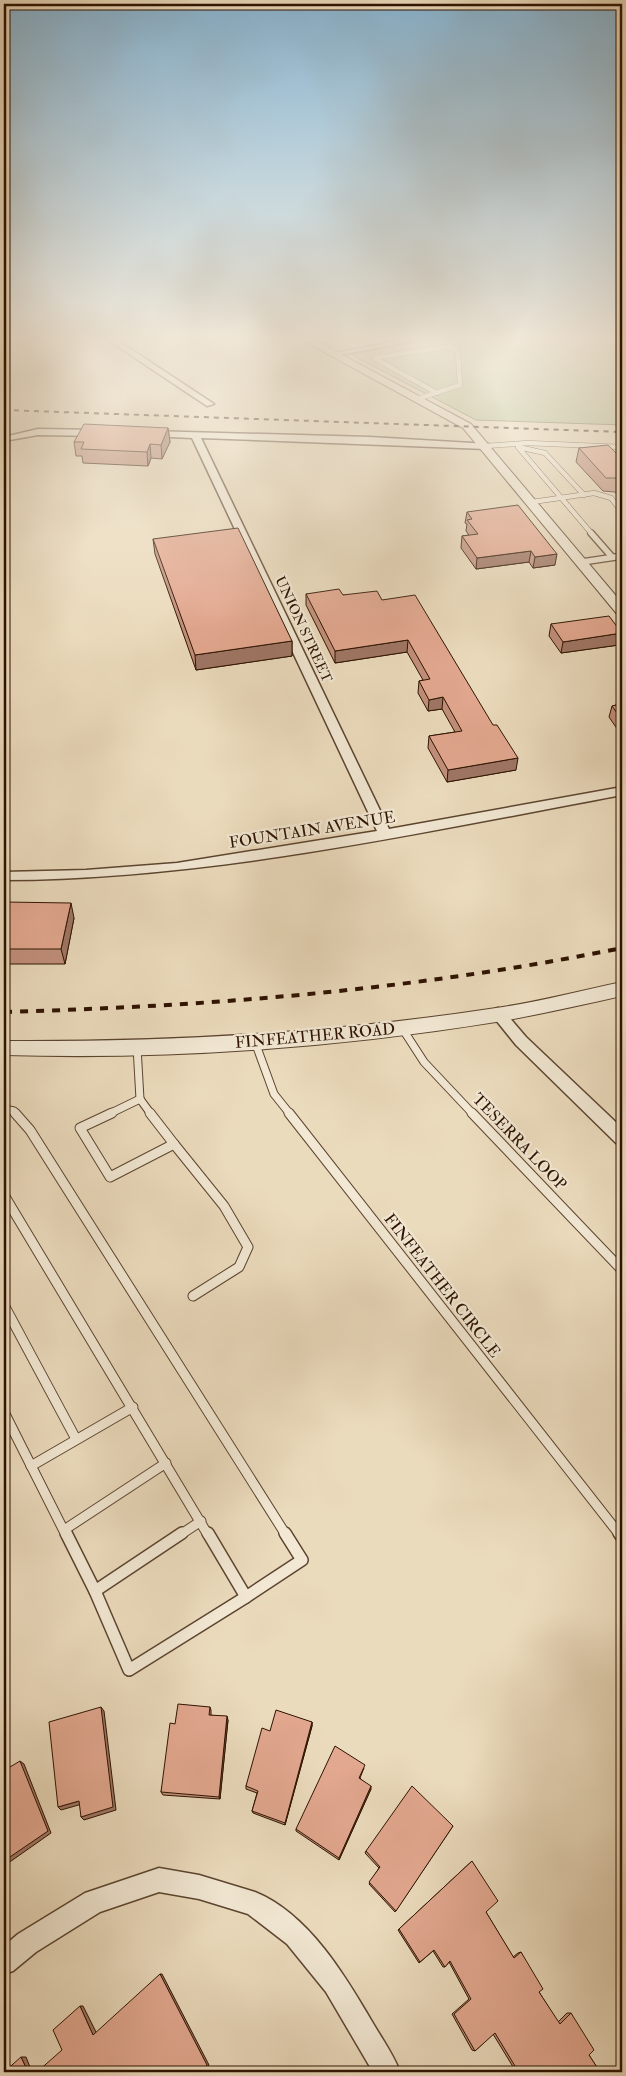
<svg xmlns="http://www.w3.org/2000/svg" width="626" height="2076" viewBox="0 0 626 2076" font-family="'IM FELL Double Pica',serif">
<rect width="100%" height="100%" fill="#ebdbbd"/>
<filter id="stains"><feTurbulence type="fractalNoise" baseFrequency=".004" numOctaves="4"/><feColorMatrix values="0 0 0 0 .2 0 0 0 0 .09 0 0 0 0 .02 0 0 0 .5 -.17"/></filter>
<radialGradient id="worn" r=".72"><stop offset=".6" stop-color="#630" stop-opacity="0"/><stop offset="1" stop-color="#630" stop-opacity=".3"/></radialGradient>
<!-- green -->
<path fill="#b5c193" stroke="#716a4a" d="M450,336H622V425L476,420L352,355L414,341Z"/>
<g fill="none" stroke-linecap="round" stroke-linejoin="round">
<!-- service-far4 casing -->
<g stroke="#5c442f" stroke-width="5.5">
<g id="service-far4">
<path d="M437,393L374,358L451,346"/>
<path d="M417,399L460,385L458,352L438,336"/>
<path d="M486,446L527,443L622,447"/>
<path d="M584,495L545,453L518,447L592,534"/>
<path d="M532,502L594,493L611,498L622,512"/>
</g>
</g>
<!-- service-far3 casing -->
<g stroke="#5c442f" stroke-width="8">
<g id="service-far3">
<path d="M591,533L612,557"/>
<path d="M582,562L622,556"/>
</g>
</g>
<!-- service-far2 casing -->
<g stroke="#5c442f" stroke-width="9">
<g id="service-far2">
<path d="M402,1028L424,1062L473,1114"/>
<path d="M255,1042L274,1094L290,1114"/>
<path d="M137,1047L140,1099"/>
<path d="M140,1099L151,1114"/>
<path d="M4,1109L14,1111L16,1114"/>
<path d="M109,1114L140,1099"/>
</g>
</g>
<!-- service-far1 casing -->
<g stroke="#5c442f" stroke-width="11">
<g id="service-far1">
<path d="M15,1113L30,1130L286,1535"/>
<path d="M112,1113L80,1128L110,1177L174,1144L150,1113"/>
<path d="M289,1113L620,1535"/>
<path d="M472,1113L622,1270"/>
<path d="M174,1144L224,1206L248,1247L239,1267L193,1296"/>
<path d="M4,1195L208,1535"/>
<path d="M4,1305L76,1439"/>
<path d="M4,1412L66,1535"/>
<path d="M31,1466L133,1407"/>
<path d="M64,1530L166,1463"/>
<path d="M180,1535L201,1521"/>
</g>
</g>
<!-- service casing -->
<g stroke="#5c442f" stroke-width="14">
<g id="service">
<path d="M66,1533L95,1591L129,1670L246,1597L208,1533"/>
<path d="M619,1533L622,1537"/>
<path d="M95,1591L182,1533"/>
<path d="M246,1597L302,1560L285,1533"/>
</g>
</g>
<!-- minor casing -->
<g stroke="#5c442f" stroke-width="3">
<g id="minor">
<path d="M20,336H34L4,344V340Z"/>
<path d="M102,336H111L214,404L207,406Z"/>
<path d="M422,336H439L334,356L330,354Z"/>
<path d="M38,429L100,430L104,433L100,436L38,435L4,441V437Z"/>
<path d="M150,431L370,437L489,444L490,446L486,449L201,438L389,829L622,787V795C418,833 212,879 4,880V872L86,870L177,863L377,831L192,438L147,436L146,434Z"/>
<path d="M498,1008L503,1010L526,1037L622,1128V1145L616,1143L516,1045L491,1014L493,1010Z"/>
<path d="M159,1868L199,1875L255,1892C309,1914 346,1977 374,2025C383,2040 394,2056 400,2072H373L326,1992L287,1944L248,1914L199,1899L159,1892L100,1912L36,1952L13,1971L4,1974V1946L18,1934L85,1893Z"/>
</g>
</g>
<!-- tertiary casing -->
<g stroke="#5c442f" stroke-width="2">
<g id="tertiary">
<path d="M295,336H307L471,424L622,603V615L617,614L463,428Z"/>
<path d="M622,982V996C580,1005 539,1015 496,1022C334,1048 168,1060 4,1055V1041C169,1042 333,1033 496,1008C538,1002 580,991 622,982Z"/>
</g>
</g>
<!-- service-far4 -->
<use href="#service-far4" stroke="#f2e8d4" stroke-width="4.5"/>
<!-- service-far3 -->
<use href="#service-far3" stroke="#f2e8d4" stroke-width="5.5"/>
<!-- service-far2 -->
<use href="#service-far2" stroke="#f2e8d4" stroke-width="7"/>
<!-- service-far1 -->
<use href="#service-far1" stroke="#f2e8d4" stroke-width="9"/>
<!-- service -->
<use href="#service" stroke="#f2e8d4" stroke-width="11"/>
<!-- minor -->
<use href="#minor" fill="#f2e8d4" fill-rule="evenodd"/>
<!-- tertiary -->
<use href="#tertiary" fill="#f2e8d4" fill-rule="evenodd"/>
<!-- rail-far1 -->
<path stroke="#2d1200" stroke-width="2" stroke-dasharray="5 5" stroke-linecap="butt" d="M4,410L622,432"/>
<!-- rail -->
<path stroke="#2d1200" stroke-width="4" stroke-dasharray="8 8" stroke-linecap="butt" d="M4,1012C215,1006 414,990 622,948"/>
</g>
<!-- wall -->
<g fill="#c3907c" stroke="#2d1200">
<path d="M168,428L170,442L162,459L151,458L148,466L83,463L82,456H76L74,442Z"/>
<path d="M579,448L619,456L622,455V501L615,492L603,491L576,462Z"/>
<path d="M467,512L555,565L533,568L529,562L476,569L461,548L462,536L469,535L466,531L467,524L465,523Z"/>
<path d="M153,539L292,641V656L196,670L155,554Z"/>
<path d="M306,594L343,595L382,600L516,770L447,782L428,748L429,736L455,732L442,709L428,711L418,693L419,681L423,680L407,652L335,663L306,605Z"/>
<path d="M551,624L622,633L619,645L561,653L549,636Z"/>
<path d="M622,695V736L609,717L612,706L616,705L618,696Z"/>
<path d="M4,902L74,918L65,964H4Z"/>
<path d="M210,1707L211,1710V1715L228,1720L220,1799L163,1795L161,1792L175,1724Z"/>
<path d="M312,1722V1726L285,1825L253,1813L252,1811L257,1793L246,1789V1786L270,1731Z"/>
<path d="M364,1768L360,1778L371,1789L339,1860L296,1831V1829Z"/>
<path d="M453,1826L395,1912L369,1884L379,1868L365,1853L366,1851Z"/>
<path d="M472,1861L486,1912L513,1957L518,1953L521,1952L539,1992L558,2022L567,2013H571L589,2055L600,2072H513L515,2070L493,2034L475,2051L472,2050L452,2014L469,1999L449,1962L445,1967H443L433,1951L419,1963L398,1930Z"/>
</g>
<!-- shaded-wall -->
<g fill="#9f7665" stroke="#2d1200">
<path d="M168,428L170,442L162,459L161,445Z"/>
<path d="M150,444L151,458L148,466L147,452Z"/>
<path d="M531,551L529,562L476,569L477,558Z"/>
<path d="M557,554L555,565L533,568L535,557Z"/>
<path d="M622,633L619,645L561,653L563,642Z"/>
<path d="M408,640L407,652L335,663V651Z"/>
<path d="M292,641V656L196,670L195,655Z"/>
<path d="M443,697L442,709L428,711L429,700Z"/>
<path d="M518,758L516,770L447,782L448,770Z"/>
<path d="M71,903L74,918L65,964L61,949Z"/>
<path d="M101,1707L104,1711L116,1810L84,1820L81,1817Z"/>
<path d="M227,1716L228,1720L220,1799L219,1797Z"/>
<path d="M312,1722V1726L285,1825V1823Z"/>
<path d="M4,1760L9,1773L5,1770L4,1767Z"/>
<path d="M20,1761L24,1764L51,1833L4,1866V1861Z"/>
<path d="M371,1786V1789L339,1860V1858Z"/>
<path d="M79,1801L82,1804L61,1810L58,1807Z"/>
<path d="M160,1974H162L209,2065L201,2072H200Z"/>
<path d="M80,2006H83L97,2034L93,2035Z"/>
<path d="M21,2057H26L32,2072H28Z"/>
</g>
<!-- building -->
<g fill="#e3a890" stroke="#2d1200">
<path d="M84,424L168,428L161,445L150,444L147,452L81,449L84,442H74Z"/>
<path d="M608,445L619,456L622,455V484L617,478H606L579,448Z"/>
<path d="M518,505L557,554L535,557L531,551L477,558L462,536L478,534L467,520L472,519L467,512Z"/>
<path d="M238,528L292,641L195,655L153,539Z"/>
<path d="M339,589L343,595L377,591L382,600L415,595L493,725H497L518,758L448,770L429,736L462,731L443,697L429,700L419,681L430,679L408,640L335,651L306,594Z"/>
<path d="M609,616L622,633L563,642L551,624Z"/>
<path d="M622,695V701L618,696Z"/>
<path d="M622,704V720L612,706Z"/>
<path d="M4,902L71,903L61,949H4Z"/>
<path d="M178,1704L210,1707L209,1715L227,1716L219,1797L161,1792L170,1723L175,1724Z"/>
<path d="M101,1707L113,1807L81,1817L79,1801L58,1807L49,1722Z"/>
<path d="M276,1710L312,1722L285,1823L252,1811L258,1791L246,1786L262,1728L270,1731Z"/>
<path d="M335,1746L365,1765L359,1778L371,1786L339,1858L296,1829Z"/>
<path d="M20,1761L48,1831L4,1861V1767L5,1770Z"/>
<path d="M412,1786L453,1826L396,1911L369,1882L380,1867L366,1851Z"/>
<path d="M472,1861L498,1901L486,1912L514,1958L521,1952L543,1989L539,1992L560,2024L571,2013L594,2050L589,2055L600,2072H516L518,2071L495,2033L475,2051L454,2014L471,1999L450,1961L445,1967L434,1950L420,1962L399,1929Z"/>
<path d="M160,1974L207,2065L200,2072H37L62,2050L53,2030L80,2006L93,2035Z"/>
<path d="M21,2057L28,2072H4Z"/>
</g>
<!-- sky -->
<linearGradient id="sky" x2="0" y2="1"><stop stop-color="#88b6d4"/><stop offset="0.54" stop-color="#f6efe1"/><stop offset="1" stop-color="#f6efe1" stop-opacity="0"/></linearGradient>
<rect width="626" height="627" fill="url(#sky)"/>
<g text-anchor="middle" stroke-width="4.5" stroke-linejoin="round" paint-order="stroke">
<!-- far-street labels -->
<g font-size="14" fill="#2d1200" stroke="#f2e8d4">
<text transform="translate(304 629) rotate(65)" y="5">UNION STREET</text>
</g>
<!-- street labels -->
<g font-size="16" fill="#2d1200" stroke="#f2e8d4">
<text transform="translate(312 829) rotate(-9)" y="6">FOUNTAIN AVENUE</text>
<text transform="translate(315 1035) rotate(-5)" y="6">FINFEATHER ROAD</text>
<text transform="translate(520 1141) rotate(46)" y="6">TESERRA LOOP</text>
<text transform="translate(443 1285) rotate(52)" y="6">FINFEATHER CIRCLE</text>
</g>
</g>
<!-- margin -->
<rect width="626" height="2076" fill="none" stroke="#ebdbbd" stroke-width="20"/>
<rect x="5" y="5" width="616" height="2066" fill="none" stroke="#2d1200" stroke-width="2.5"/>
<rect x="10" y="10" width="606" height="2056" fill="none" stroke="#2d1200"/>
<rect width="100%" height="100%" filter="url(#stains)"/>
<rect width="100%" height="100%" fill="url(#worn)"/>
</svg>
